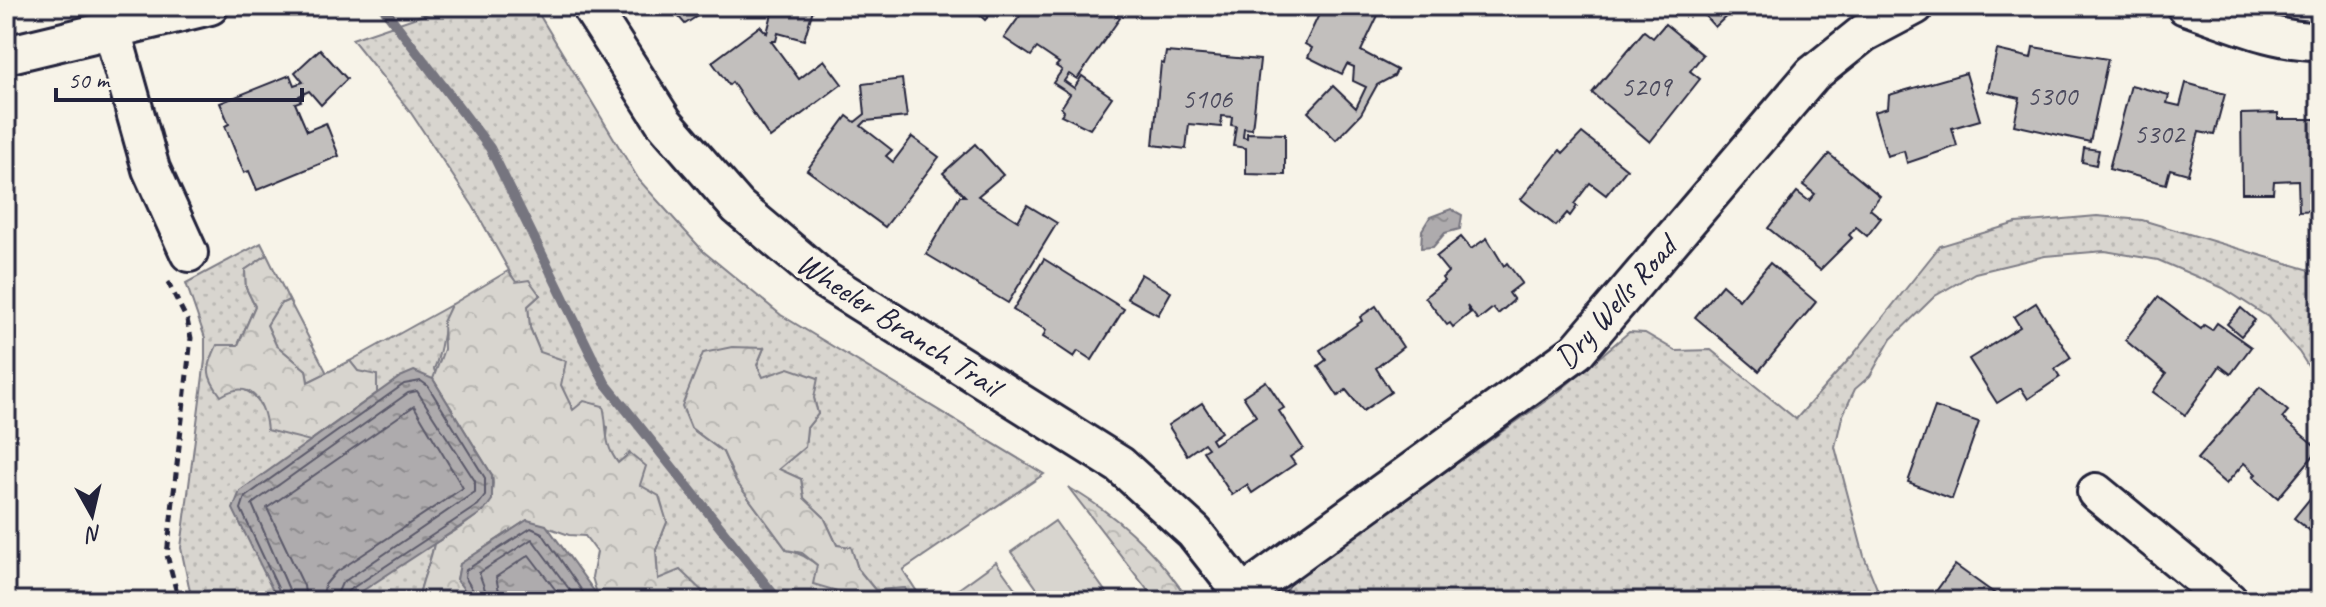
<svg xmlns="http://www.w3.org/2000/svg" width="2326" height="607" viewBox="0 0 2326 607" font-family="Caveat,sans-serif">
<defs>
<pattern id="grass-dots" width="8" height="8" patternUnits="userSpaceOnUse" patternTransform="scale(2)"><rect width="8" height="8" fill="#d8d5cf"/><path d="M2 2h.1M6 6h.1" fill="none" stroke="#b9b7b3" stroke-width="1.8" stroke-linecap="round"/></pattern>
<pattern id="forest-crowns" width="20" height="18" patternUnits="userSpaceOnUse" patternTransform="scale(2)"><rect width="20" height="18" fill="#d8d5cf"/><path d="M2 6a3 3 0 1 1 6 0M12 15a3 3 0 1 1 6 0" fill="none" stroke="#b9b7b3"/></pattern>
<pattern id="water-ripples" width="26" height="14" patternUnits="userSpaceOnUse" patternTransform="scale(2)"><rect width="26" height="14" fill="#aeabad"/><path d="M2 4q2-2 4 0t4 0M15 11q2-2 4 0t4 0" fill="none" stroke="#8d8b8e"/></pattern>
</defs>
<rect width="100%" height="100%" fill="#f7f3e8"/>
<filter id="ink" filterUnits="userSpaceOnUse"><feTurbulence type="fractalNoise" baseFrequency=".0125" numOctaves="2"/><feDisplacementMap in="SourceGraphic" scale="16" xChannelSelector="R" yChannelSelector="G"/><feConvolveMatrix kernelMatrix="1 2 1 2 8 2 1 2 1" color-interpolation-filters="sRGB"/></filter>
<g filter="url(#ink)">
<!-- grass -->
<g fill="url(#grass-dots)" stroke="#7d7c85" stroke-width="2">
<path d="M449,6H534L639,180L704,252L781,315L1044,474L903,570L923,601H909L905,588L876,591L858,569L851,548L837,545L824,517L804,498L801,479L778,469L805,447L807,428L818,414L814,398L763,378L757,365L764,348L704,353L695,377L691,428L723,452L736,481L787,550C812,555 834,578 845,601H706L702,591L658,580L656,550L667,522L639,485L630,453L618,463L606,446L608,427L574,411L540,352L530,328L528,306L540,295L516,283L473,206L409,110L352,39Z"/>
<path d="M2097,216L2142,220L2320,273V385L2299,352L2268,317L2223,288L2158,260L2105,251L2045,256L1975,273L1935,296L1891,339L1870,376L1855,389L1842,417L1835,447L1864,556L1882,601H1283L1288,586L1301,573L1557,393L1629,332L1645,333L1676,351L1711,350L1796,419L1852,356L1940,246L2016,223Z"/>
<path d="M261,243L267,255L245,270L246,288L255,306L238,345L234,388C250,388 257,399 265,412L358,371L350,361L451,305C441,327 444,347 434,369L484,511L434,544C430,565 421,580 418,601H192L181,548L205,360V338L186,283Z"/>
<path d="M289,300L327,373L308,382L306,370L276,345L267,325L280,304Z"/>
</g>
<!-- forest -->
<g fill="url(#forest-crowns)" stroke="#7d7c85" stroke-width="2">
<path d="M267,255L289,300L280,304L267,325L276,345L306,370L308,382L350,361L358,371L377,375V393L310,441L267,430C264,401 251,378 221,396C205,375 206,369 217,345H238L255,306L246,288L245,270Z"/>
<path d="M508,271L516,282L529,280L540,295L528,306L530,328L540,352L566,361L561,385L573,410L584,401L603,406C609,431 602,441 618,463L630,453L646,466L640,485L659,496L667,522L656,550L658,579L680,570L702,591L706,601H599L592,577L597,552L585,536L569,535L527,520L460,564L457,580L473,601H418C421,580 430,565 434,544C458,528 500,510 492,475L433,379L444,349L443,322L451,305Z"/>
<path d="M732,347L764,348L757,365L763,377L789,368L818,378L814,398L818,414L807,428L805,447L779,469L801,479L804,498L824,517L837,545L851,547L858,569L875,590L905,588L909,601H845L841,592L813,584L817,565L802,553L787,550L736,481L723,452L691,428L682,406L703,353Z"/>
<path d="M1068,487C1117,515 1158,553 1189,601H1156Z"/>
</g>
<!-- pitch -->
<g fill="#d8d5cf" stroke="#7d7c85" stroke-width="2">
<path d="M1055,521L1112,601H1046L1011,552Z"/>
<path d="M996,562L1024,601H958L953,593Z"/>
</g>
<!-- water -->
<g fill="url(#water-ripples)" stroke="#76747f" stroke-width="2">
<path d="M1451,209L1462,215L1460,229L1445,233L1433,247L1421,248L1422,230L1430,217Z"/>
<path d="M414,371L433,379L492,475V500L484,511L347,601H278L233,509L240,491L400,377Z"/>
<path d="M527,520L546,525L594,591L596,601H473L457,580L460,564Z"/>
</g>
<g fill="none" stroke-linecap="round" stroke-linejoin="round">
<!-- shore -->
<g stroke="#5a5969" stroke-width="2">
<path d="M284,601L241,509L245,497L404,384L421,381L428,386L485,478V496L478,505L348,591L344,601"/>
<path d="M294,601L252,504L408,393L417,391L475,481V492L342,583L334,601"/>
<path d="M306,601L304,586L267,508L414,406L463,488L335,573L325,585L322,601"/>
<path d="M479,601L465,577L466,570L531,528L542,533L589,601"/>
<path d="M489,601L479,573L532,539L578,601"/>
<path d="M501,601L496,577L529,555L564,601"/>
</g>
<!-- stream -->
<path stroke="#76747f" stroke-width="10" d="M382,6L490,148L605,383L779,601"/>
</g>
<!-- building -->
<g fill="#c2bfbd" stroke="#22223b" stroke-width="2">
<path d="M669,6H713L685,24Z"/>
<path d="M774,6H814L804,40L778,33L776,41H771L799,79L824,60L842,84L770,138L732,82L729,85L712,62L760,26L767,33Z"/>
<path d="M970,6H998L985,20Z"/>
<path d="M1027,6H1103L1120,18L1077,79L1069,74L1064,81L1074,88L1082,76L1112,97L1090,129L1061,115L1064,111L1061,108L1070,94L1053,83L1062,70L1056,66L1059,63L1037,48L1031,56L1004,38Z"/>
<path d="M1323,6L1382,7L1361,51L1397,70L1394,76L1377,85L1361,114L1336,140L1308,112L1333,86L1356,108L1366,87L1353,81L1354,67L1347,64L1342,74L1308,57L1312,48L1305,44Z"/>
<path d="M1696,6H1737L1715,27Z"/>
<path d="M1665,24L1703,55L1690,71L1700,79L1650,142L1592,93L1644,31L1653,38Z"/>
<path d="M2033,47L2108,59L2090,142L2014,125L2020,98L1988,91L1997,50L2031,58Z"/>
<path d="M320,49L347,79L321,105L309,91L299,96L301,101L295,103L307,131L326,123L339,156L257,190L249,171L244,173L225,126L229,124L220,103L290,75L294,85L303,82L295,72Z"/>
<path d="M1166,52L1260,60L1252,129L1244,128L1243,137L1247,138V133L1285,134V175L1246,174V148L1233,146L1236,126L1231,125L1232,117L1222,116L1221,127L1189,124L1186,149L1153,145L1161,63L1164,64Z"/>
<path d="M1966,73L1980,120L1952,128L1957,146L1907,163L1904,151L1887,156L1874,112L1888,108L1889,95Z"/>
<path d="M902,79L907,117L866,121L861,126L892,150L886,156L893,162L912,137L939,157L885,227L807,170L847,116L855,122L865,114L862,84Z"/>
<path d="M2186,83L2225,94L2214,135L2199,132L2188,174L2170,169L2166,184L2109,169L2131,85L2169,95L2167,103L2180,106Z"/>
<path d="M2278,113V119H2320V210L2299,211L2298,180L2274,181L2273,193H2242L2241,114Z"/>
<path d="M1582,133L1627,169L1606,195L1590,183L1574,204L1577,206L1570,216L1567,213L1556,226L1521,199L1560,150L1563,153Z"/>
<path d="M975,144L1003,175L978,196L1018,221L1027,205L1057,223L1008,303L926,254L960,196H965L943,173Z"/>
<path d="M2084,148L2099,150L2096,165L2082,162Z"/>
<path d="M1829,154L1880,196L1870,209L1881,218L1867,236L1856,227L1849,235L1852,238L1820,270L1768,228L1797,192L1809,201L1815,194L1803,185Z"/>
<path d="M1461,237L1471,249L1487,238L1504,266L1507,263L1522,283L1509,293L1514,300L1498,314L1493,308L1478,320L1467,306L1470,313L1453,327L1450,323L1447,325L1425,297L1444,281L1442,278L1448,272L1436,257Z"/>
<path d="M1044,259L1124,309L1092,360L1078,351L1074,357L1053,343L1043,337L1046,330L1013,310Z"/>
<path d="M1770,263L1816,302L1759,371L1695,317L1722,285L1739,300Z"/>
<path d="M1141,274L1171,292L1158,315L1127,298Z"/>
<path d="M2158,297L2201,329L2204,325L2212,330L2217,323L2251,347L2231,374L2220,366L2185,415L2153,392L2166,374L2125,340Z"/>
<path d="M2036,303L2071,358L2055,369L2060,377L2028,399L2021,388L1997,403L1969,359L2020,327L2014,317Z"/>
<path d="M1376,306L1403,347L1376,368L1391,392L1363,411L1346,390L1338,396L1318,366L1326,360L1320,350L1362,321L1360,317Z"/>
<path d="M2241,308L2255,320L2241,336L2227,324Z"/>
<path d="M1266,381L1284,408L1279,411L1303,448L1290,457L1295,464L1252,493L1247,485L1232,495L1203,451L1208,448L1204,443L1187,455L1168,425L1202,403L1221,432L1211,439L1214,444L1256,416L1243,396Z"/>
<path d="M2260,387L2288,411L2282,418L2319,449L2278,498L2253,477L2256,474L2244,463L2226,484L2197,459Z"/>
<path d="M1935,407L1979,422L1952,499L1908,482Z"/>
<path d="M2320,486V539L2294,518Z"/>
<path d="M1955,565L2005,601H1929Z"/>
</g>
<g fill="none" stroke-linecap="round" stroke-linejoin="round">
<!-- minor casing -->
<g stroke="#22223b" stroke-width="42">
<g id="minor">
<path d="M590,6L664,122L738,207L826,281L1120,465L1194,532L1248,601"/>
<path d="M2185,6C2228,20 2274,42 2320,41"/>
<path d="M112,30L151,169L189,253"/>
<path d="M6,55L210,6"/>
<path d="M2096,492L2229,601"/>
<path d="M1244,593L1576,352L1813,74L1864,33L1915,6"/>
</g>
</g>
<!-- path -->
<path stroke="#22223b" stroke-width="5" stroke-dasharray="8 6" stroke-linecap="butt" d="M168,282L187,320L191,338L167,555L179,601"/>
<!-- minor -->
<use href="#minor" stroke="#f7f3e8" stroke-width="36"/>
</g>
</g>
<g text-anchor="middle" stroke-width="8" stroke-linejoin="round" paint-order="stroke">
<!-- number labels -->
<g font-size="28" fill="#4a495c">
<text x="1646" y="96">5209</text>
<text x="2052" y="105">5300</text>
<text x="1207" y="108">5106</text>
<text x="2159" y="143">5302</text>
</g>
<!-- street labels -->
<g font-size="32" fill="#22223b" stroke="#f7f3e8">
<text transform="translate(1615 302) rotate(-48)" y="11">Dry Wells Road</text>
<text transform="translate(899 324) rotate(33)" y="11">Wheeler Branch Trail</text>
</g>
</g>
<!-- margin -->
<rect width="2326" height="607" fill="none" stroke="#f7f3e8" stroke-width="32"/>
<rect x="16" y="16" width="2294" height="575" fill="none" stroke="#22223b" stroke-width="3" filter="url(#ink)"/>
<!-- north arrow -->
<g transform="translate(92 515) rotate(172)" stroke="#f7f3e8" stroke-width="6" paint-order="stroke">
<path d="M0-6L14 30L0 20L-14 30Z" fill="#22223b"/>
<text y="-12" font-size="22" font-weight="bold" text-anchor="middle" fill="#22223b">N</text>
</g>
<!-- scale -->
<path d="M56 88v12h246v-12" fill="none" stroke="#22223b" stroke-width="4"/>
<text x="68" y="88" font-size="24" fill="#22223b" stroke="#f7f3e8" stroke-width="6" paint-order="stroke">50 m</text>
</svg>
